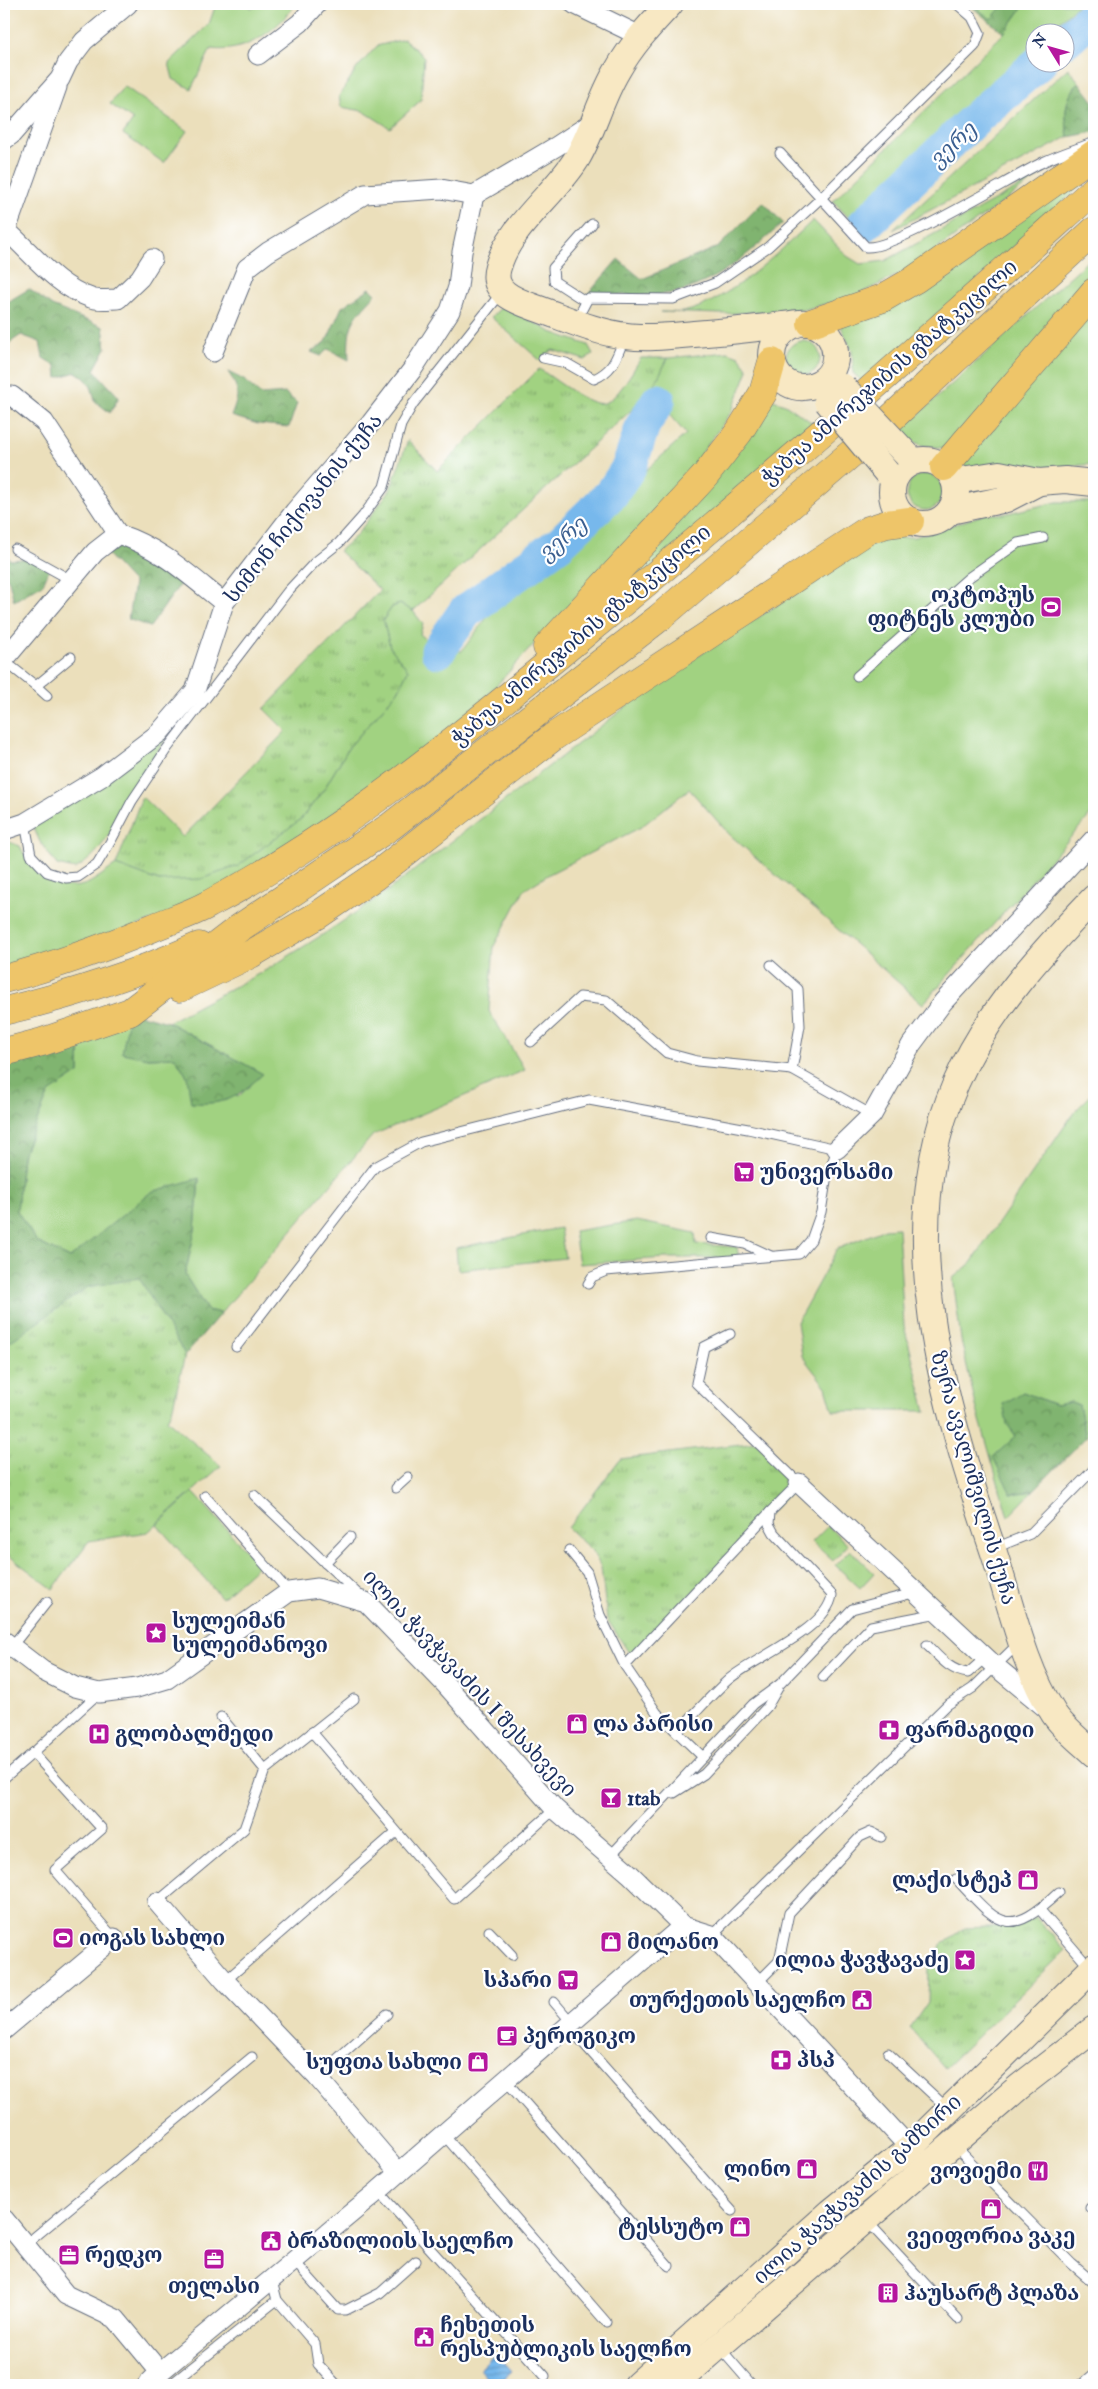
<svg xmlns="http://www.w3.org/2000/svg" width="1098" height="2389" viewBox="0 0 1098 2389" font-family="'IM FELL Double Pica','Noto Serif Georgian',serif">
<defs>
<pattern id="forest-crowns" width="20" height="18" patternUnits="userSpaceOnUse" patternTransform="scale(1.25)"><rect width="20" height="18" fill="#80b46f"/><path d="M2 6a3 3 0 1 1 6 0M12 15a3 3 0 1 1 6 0" fill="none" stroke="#68935e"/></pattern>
<pattern id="park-tufts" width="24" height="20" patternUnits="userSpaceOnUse" patternTransform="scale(1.25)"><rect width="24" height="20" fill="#a1d281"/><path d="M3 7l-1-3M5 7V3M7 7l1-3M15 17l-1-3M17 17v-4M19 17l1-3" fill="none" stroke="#82ab6d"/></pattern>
<pattern id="water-rules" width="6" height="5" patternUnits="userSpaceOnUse" patternTransform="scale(1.25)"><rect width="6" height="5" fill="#77b8ec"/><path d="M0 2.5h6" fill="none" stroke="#6196c2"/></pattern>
</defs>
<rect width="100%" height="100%" fill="#fff"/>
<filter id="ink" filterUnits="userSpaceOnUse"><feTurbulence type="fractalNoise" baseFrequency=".02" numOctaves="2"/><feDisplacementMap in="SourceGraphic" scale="10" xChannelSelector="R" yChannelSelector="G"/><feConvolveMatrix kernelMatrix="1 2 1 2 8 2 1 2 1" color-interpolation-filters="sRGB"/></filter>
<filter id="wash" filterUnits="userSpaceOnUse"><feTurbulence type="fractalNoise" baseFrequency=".0096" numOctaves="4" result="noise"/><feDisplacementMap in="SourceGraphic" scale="20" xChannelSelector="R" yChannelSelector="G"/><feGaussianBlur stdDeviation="1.12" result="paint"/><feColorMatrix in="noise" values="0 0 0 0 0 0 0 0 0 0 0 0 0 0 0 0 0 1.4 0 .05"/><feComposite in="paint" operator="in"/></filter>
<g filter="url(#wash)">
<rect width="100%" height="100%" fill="#ebdfbb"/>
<!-- green -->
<g fill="#a1d281" stroke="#5e8070">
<path d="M216,4H249L251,8L264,4H296C276,31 245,54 211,49L191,89L173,79L169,63L209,24Z"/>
<path d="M971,4H1004L991,20Z"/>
<path d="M1025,4H1079L1048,32H1036L1035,45L851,220L833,201L1004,33Z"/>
<path d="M404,39L424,57L421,100L390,128L363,111L341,107L339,96L357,68L377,46Z"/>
<path d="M1068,68L1079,82C1063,102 1065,112 1068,137L893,230Z"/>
<path d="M124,86L187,131L164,163L123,134L133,120L110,104Z"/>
<path d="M1094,169V174L864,383L853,373L852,351L840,324Z"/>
<path d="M1039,176L908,270L855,296L807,309L721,314L660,312C667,312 675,313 683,312C725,304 782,250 813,220L847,256L860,264L885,261Z"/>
<path d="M1094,255V283L950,449L921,445L898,433Z"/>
<path d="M1094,306V464L1047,468L1024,464L974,471L962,466Z"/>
<path d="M502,307L512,310L551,332L588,345L593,354L585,360L553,350L543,356V363L491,317Z"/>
<circle cx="803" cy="358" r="17"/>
<path d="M728,352L739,356L748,370L732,411L680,483L457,729L409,766L190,907L4,972V840L20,846C31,871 60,896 89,883C98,878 107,871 116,865L159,881L301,819L324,789L349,747L398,691L408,670L390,647L383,620L392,607L400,604L413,611L423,624L420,634L449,659L458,648L461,652L494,608L686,434L650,393L668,358Z"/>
<path d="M767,398L785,404L814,424L565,643Z"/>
<circle cx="925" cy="492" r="18"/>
<path d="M1057,502H1094V811L923,1004L729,834L689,789L641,827L551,873L524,890L494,946L489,1011L525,1070L373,1135L221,1313L207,1310L185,1275L195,1230L199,1179L70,1258L37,1242L17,1211L22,1156L49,1092L79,1073L80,1029L130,1012L148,1058L175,1057L187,1076L238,1097L262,1074L168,1022L268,969L330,930L390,889L658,682L881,538L915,537L986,514H1004Z"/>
<path d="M178,723C162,744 146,766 133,790C116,819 106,852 75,869L57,865L40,842L32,824Z"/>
<path d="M1094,1092V1429L1086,1437L1079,1405L1071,1402L1056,1405L1023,1392L1007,1424L1016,1436L1008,1445L1011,1494L1033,1491L1008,1517L976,1406L961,1340L953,1278L971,1263L1075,1111Z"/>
<path d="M637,1221L695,1233L696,1244L737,1247L739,1258H666L579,1264L574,1231Z"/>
<path d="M560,1228L565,1258L458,1270L456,1248Z"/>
<path d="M898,1228L904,1326L926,1411H833L826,1387L802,1356L797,1322L837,1249L885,1229Z"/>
<path d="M193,1492L259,1565L222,1598L157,1525Z"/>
<path d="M850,1550L874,1573L860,1588L835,1565Z"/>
</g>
<!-- forest -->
<g fill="url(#forest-crowns)" stroke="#4e7266">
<path d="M968,4H971L991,19L1004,4H1025L1004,33Z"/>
<path d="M1079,82L1094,102V132L1068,137C1065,112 1063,102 1079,82Z"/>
<path d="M763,202L783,223C753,250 718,282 677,292C648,298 617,294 588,294L618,259L642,279L718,247Z"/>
<path d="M370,288L376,294C352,319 347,325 349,360L328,349L321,356L311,352L326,342L342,307Z"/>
<path d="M29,289L52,306L103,327L106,348L94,370L119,397L110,413L95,401C92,386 89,380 76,372L57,378L56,366L43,358L40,342L21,335L5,346L4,351V304Z"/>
<path d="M228,372L244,380L261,395L285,393L297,403L289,427L258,424L231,416C239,396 240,390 228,372Z"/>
<path d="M122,545L136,548L183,580L150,627L128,619L134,583L107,554Z"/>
<path d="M4,552L10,560L36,558L49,570L43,584L14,601L9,581L4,574Z"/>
<path d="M130,1012L168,1022L263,1074C236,1098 228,1105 191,1103L187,1076L175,1057L148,1058L122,1053Z"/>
<path d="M80,1029L79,1073L49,1093L22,1156L17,1211L37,1242L70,1258L151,1192L199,1178L195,1230L185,1275L207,1310L221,1313L185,1355L138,1278L4,1346V1052Z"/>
<path d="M1023,1392L1056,1405L1071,1402L1079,1405L1086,1437L1033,1491L1011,1494L993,1457L1016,1436L1007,1424L1003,1404Z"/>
</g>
<!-- park -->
<g fill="url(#park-tufts)" stroke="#5e8070">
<path d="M641,358H668L650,393L413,611L400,604L392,607L383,620L390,647L408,670L398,691L349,747L324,789L301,819L238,866L201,879L159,881L116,865L142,797L183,837L286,731L264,709L380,590L339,551L356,536L390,490L408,440L437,471L539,369C553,377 590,408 604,403C618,399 633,370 641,358Z"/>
<path d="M139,1278L185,1355L172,1411L167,1420L221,1466L148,1532L89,1541L53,1589L4,1552V1346L88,1287Z"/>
<path d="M757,1442L799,1483L631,1656L607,1619L601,1567L592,1551L568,1528L620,1459Z"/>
<path d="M828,1526L848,1545L833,1561L812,1542Z"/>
<path d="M1036,1918L1066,1950L945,2068L910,2028L928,2002L929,1967L942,1944L964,1928L1012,1926Z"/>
</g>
<!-- water -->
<path fill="url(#water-rules)" stroke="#4974a5" d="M496,2353L512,2371L496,2385H493L479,2369Z"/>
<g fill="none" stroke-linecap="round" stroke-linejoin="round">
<!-- river -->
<g stroke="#77b8ec" stroke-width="35">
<path d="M1066,40L1094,15"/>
<path d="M864,225L978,116L1040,62"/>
<path d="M438,651L465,612L560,543L612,493L629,467L643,425L658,401"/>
</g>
</g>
</g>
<g filter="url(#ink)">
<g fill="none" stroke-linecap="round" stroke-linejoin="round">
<!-- lane casing -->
<g stroke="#646d7f" stroke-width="11">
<g id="lane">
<path d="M780,153L866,247C894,250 1010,178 1043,162C1058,155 1074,150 1089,144"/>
<path d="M585,301L554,281L553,268L592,224"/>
<path d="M576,321L588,298L673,299L715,283L768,247L821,198L975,46L980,33L972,17L957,4"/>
<path d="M543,358L566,363L594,379C614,370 616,358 624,339"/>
<path d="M15,549L71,580"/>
<path d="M4,667H12L36,686L71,657"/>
<path d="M857,676L968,578L1018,543L1043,538"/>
<path d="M36,686L47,696"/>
<path d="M25,823L31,855L47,872L66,878L78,877L97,864L112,839L132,801L166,750L288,591L315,562L339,543L363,516L384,487L401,425L413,404L502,292"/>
<path d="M771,965L798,989L800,1026L792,1070"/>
<path d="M531,1042L580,997L606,1000L667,1053L697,1061L792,1070L872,1115"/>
<path d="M711,1238L745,1244L771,1256"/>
<path d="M236,1347L375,1167L421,1142L589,1100L748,1129L837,1149L826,1181L821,1212L811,1240L799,1254L606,1271L592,1277L588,1284"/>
<path d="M396,1488L408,1477"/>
<path d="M254,1495L359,1595"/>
<path d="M205,1496L289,1592"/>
<path d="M995,1548L1030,1534L1094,1469"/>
<path d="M569,1550L587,1572L600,1615L625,1666L657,1713L703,1757"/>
<path d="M325,1563L350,1537"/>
<path d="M927,1645C939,1657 950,1671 968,1673L986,1657"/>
<path d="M12,1646L47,1602"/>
<path d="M625,1666L770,1512"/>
<path d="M823,1677L871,1626L938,1613"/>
<path d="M99,1693L33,1753L102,1829L55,1870L114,1938"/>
<path d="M221,1717L265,1770"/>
<path d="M312,1732L454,1899L555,1809"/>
<path d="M677,1732C694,1715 710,1696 728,1680C753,1658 827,1630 832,1595L774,1533L769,1524L770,1512L799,1483L696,1383L704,1347L730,1334"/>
<path d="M4,1778L33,1753"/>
<path d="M674,1793L704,1774L767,1707L778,1688"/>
<path d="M610,1856L753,1704L780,1684L852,1609L917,1592"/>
<path d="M956,1879C999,1924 1007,1941 1059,1892"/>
<path d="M157,1902L244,1829L265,1770L354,1699"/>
<path d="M1040,1910L1090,1968"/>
<path d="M489,1931L512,1955"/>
<path d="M712,1935L947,1705L973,1688L1018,1644"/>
<path d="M225,1981L396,1832"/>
<path d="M757,1983L779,1961L789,1913L860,1837L871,1832L881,1837"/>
<path d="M554,2002L572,2023"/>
<path d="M568,2026L732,2211"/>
<path d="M888,2053L947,2108"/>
<path d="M317,2077L387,2014"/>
<path d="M505,2080L669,2266"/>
<path d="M443,2134L606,2322"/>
<path d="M954,2145L1072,2264L1094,2283"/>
<path d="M378,2191L545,2376"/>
<path d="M1090,2208L1094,2209"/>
<path d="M866,2220L958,2319"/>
<path d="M25,2245L252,2057"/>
<path d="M295,2262L338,2310H346L380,2293L416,2261"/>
<path d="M272,2281L277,2300L315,2344L318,2364L337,2385"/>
<path d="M719,2347L752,2385"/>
<path d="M170,2385L277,2300"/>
<path d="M1081,2385L1094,2374"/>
</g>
</g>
<!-- street casing -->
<g stroke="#646d7f" stroke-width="21">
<g id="street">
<path d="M574,4L640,36"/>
<path d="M258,55L300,23L317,4"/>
<path d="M4,140L11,135L60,79L68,62L84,41L128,4"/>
<path d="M7,231C34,255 56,286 91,298C99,301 110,299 118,299L140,278L152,259"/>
<path d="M4,236L57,87"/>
<path d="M213,352L247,268L268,252L365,194L441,189L474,195L557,146L595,121"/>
<path d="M12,396L44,422L118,534"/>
<path d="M4,660L95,552L118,534C161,548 190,576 224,603"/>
<path d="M4,830L25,823L101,777L159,733L195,691L224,603L295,511L371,423L412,370L450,311L458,287L462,252L474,195"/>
<path d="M837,1149L872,1115L911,1045L943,1002L1094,839"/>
<path d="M799,1483L995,1666L1047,1709"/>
<path d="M4,1641L43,1671L75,1687L99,1693L137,1688L167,1679L289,1592L318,1588L366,1602L447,1686L555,1809L630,1874L683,1926L712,1935L910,2148"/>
<path d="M157,1902L225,1981L317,2077L399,2173"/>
<path d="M4,2030L114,1938"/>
<path d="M4,2219L66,2295L116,2319L160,2372"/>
<path d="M147,2385L160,2372L378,2191L683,1926"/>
</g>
</g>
<!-- secondary casing -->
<g stroke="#646d7f" stroke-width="28">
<g id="secondary">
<path d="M670,4C650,25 631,46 617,71C600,99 593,132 576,160C554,195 509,227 498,267C490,293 517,301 536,308C565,318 594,332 626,336C648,339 671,336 694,334C724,332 754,329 783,325C793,324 804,321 813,324C842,334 843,375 814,385C773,399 752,338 799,323"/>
<circle cx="924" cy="492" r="32"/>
<path d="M955,481L999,474L1039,482L1065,480L1094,483"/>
<path d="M950,511L1006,499L1039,482"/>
<path d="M1094,898C1041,953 987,1012 956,1083C891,1232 944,1405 993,1550C1011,1604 1023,1666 1054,1714C1064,1729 1081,1742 1094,1754"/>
<path d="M637,2385L831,2212L910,2148L1094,1967"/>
<path d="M674,2385L1019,2087L1094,2029"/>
</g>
</g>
<!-- primary casing -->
<g stroke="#646d7f" stroke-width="29">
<g id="primary">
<path d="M811,323L883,298L914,280L1094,154"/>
<path d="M944,467L1094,292"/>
<path d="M547,647L705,476L739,432L763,393L772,362"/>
<path d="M4,979C54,966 104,948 152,928C171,920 191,914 209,904C350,830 473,726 595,625C766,485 930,337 1094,190"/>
<path d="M180,988L251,954L318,915L374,877L553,737L868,530L887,524L910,521"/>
<path d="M4,1011C71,995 136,974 199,946"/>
<path d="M4,1052L42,1042L130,1012L238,929L391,826L659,618L874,434L1094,231"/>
</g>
</g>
<!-- lane -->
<use href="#lane" stroke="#fff" stroke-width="9"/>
<!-- street -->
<use href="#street" stroke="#fff" stroke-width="19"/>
<!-- secondary -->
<use href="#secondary" stroke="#f8e8c3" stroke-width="26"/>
<!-- primary -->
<use href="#primary" stroke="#eec569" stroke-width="28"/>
<!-- secondary-bridge casing -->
<g stroke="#646d7f" stroke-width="28" stroke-linecap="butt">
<g id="secondary-bridge">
<path d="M843,387L907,455"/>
<path d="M827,401L887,473"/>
</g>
</g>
<!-- secondary-bridge -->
<use href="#secondary-bridge" stroke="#f8e8c3" stroke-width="26"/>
</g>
</g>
<!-- icons -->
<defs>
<g id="stadium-square" transform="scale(1.125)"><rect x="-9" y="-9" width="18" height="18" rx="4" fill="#b5179e" stroke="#fff"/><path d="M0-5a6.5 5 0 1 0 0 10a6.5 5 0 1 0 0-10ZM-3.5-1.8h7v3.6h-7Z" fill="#fff"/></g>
<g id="supermarket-square" transform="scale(1.125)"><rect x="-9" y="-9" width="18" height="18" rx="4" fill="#b5179e" stroke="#fff"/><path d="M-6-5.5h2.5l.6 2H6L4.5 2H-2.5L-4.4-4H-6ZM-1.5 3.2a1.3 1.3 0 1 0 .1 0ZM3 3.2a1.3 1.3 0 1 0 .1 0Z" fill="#fff"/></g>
<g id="sight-square" transform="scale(1.125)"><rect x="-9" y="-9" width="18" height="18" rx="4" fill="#b5179e" stroke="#fff"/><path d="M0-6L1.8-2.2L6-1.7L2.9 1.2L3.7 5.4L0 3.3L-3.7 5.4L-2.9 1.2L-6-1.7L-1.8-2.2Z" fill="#fff"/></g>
<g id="shop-square" transform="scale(1.125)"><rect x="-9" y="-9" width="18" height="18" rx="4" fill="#b5179e" stroke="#fff"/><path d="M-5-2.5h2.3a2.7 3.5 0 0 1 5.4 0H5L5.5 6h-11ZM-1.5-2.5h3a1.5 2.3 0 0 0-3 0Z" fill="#fff"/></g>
<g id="pharmacy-square" transform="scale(1.125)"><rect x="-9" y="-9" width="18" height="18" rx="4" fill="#b5179e" stroke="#fff"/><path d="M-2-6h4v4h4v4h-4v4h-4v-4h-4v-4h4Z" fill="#fff"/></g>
<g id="hospital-square" transform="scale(1.125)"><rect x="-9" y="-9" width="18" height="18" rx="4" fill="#b5179e" stroke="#fff"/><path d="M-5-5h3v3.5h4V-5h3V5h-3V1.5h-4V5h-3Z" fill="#fff"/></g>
<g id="bar-square" transform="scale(1.125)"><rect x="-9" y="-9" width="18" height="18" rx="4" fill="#b5179e" stroke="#fff"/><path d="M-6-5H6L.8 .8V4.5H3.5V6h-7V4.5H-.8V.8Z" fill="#fff"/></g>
<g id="civic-square" transform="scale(1.125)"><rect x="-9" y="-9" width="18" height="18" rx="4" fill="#b5179e" stroke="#fff"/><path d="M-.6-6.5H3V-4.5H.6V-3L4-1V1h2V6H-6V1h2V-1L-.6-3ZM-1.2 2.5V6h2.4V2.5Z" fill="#fff"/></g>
<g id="cafe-square" transform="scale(1.125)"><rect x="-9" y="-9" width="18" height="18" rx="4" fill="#b5179e" stroke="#fff"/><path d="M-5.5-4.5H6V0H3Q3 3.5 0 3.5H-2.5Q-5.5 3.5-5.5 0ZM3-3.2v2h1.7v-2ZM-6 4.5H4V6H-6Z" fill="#fff"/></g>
<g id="restaurant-square" transform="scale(1.125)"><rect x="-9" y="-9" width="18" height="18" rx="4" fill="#b5179e" stroke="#fff"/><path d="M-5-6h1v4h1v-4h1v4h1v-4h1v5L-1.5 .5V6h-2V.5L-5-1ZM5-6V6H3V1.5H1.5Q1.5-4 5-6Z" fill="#fff"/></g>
<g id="office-square" transform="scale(1.125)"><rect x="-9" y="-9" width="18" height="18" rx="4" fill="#b5179e" stroke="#fff"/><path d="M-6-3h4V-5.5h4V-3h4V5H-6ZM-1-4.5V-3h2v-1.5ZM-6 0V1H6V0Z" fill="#fff"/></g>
<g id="building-square" transform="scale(1.125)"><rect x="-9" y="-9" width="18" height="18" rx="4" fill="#b5179e" stroke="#fff"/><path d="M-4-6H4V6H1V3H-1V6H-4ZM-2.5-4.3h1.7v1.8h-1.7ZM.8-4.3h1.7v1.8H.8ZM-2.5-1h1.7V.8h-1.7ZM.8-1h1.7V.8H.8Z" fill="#fff"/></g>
</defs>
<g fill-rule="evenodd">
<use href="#stadium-square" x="1051" y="607"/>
<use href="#supermarket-square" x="744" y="1172"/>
<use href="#sight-square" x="156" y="1633"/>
<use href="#shop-square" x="577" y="1724"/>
<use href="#pharmacy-square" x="889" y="1730"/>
<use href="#hospital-square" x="99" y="1734"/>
<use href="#bar-square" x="611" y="1798"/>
<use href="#shop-square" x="1028" y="1880"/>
<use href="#stadium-square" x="63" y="1938"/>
<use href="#shop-square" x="611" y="1942"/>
<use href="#sight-square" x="965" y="1960"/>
<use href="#supermarket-square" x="568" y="1980"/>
<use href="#civic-square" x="862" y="2000"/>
<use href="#cafe-square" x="507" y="2036"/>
<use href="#pharmacy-square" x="781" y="2060"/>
<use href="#shop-square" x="478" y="2062"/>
<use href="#shop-square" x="807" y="2169"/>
<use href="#restaurant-square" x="1038" y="2171"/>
<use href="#shop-square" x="991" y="2209"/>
<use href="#shop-square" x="740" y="2227"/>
<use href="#civic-square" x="271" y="2241"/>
<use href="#office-square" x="69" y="2255"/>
<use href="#office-square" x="214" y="2259"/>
<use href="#building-square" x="888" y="2293"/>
<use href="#civic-square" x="424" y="2337"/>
</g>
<g text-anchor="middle" stroke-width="4.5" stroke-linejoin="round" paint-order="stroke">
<!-- street labels -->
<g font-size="21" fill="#1b2f5e" stroke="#fff">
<text transform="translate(889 372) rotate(-41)" y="7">ჭაბუა ამირეჯიბის გზატკეცილი</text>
<text transform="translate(303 508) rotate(-51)" y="7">სიმონ ჩიქოვანის ქუჩა</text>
<text transform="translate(581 635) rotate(-40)" y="7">ჭაბუა ამირეჯიბის გზატკეცილი</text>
<text transform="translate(974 1478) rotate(74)" y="7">ზურა ავალიშვილის ქუჩა</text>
<text transform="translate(470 1683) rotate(47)" y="7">ილია ჭავჭავაძის I შესახვევი</text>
<text transform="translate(857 2189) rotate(-42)" y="7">ილია ჭავჭავაძის გამზირი</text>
</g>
<!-- poi labels -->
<g font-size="21" font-weight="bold" fill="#1b2f5e" stroke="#fff" text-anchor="start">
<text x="1035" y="602" text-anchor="end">ოკტოპუს<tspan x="1035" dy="24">ფიტნეს კლუბი</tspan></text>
<text x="760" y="1179">უნივერსამი</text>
<text x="172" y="1628">სულეიმან<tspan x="172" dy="24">სულეიმანოვი</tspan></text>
<text x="593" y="1731">ლა პარისი</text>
<text x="905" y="1737">ფარმაგიდი</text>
<text x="115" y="1741">გლობალმედი</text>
<text x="627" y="1805">1tab</text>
<text x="1012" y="1887" text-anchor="end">ლაქი სტეპ</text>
<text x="79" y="1945">იოგას სახლი</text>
<text x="627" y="1949">მილანო</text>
<text x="949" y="1967" text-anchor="end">ილია ჭავჭავაძე</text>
<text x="552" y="1987" text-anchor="end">სპარი</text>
<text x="846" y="2007" text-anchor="end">თურქეთის საელჩო</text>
<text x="523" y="2043">პეროგიკო</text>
<text x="797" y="2067">პსპ</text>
<text x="462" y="2069" text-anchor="end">სუფთა სახლი</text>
<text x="791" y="2176" text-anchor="end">ლინო</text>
<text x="1022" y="2178" text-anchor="end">ვოვიემი</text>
<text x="724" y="2234" text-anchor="end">ტესსუტო</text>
<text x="991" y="2243" text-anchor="middle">ვეიფორია ვაკე</text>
<text x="287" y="2248">ბრაზილიის საელჩო</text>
<text x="85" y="2262">რედკო</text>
<text x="214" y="2293" text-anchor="middle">თელასი</text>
<text x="904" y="2300">ჰაუსარტ პლაზა</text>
<text x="440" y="2332">ჩეხეთის<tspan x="440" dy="24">რესპუბლიკის საელჩო</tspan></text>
</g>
<!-- water labels -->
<g font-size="22" font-style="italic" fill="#3b5f90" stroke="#fff">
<text transform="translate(952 144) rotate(-43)" y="8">ვერე</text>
<text transform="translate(562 538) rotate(-40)" y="8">ვერე</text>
</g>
</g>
<!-- margin -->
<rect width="1098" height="2389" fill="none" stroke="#fff" stroke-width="20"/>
<!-- north arrow -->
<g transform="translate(1050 48) rotate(307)"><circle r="24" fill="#ffffff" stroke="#a4acbf"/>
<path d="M0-4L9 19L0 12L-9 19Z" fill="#b5179e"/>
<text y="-8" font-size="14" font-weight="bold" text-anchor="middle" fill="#1b2f5e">N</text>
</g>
</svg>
